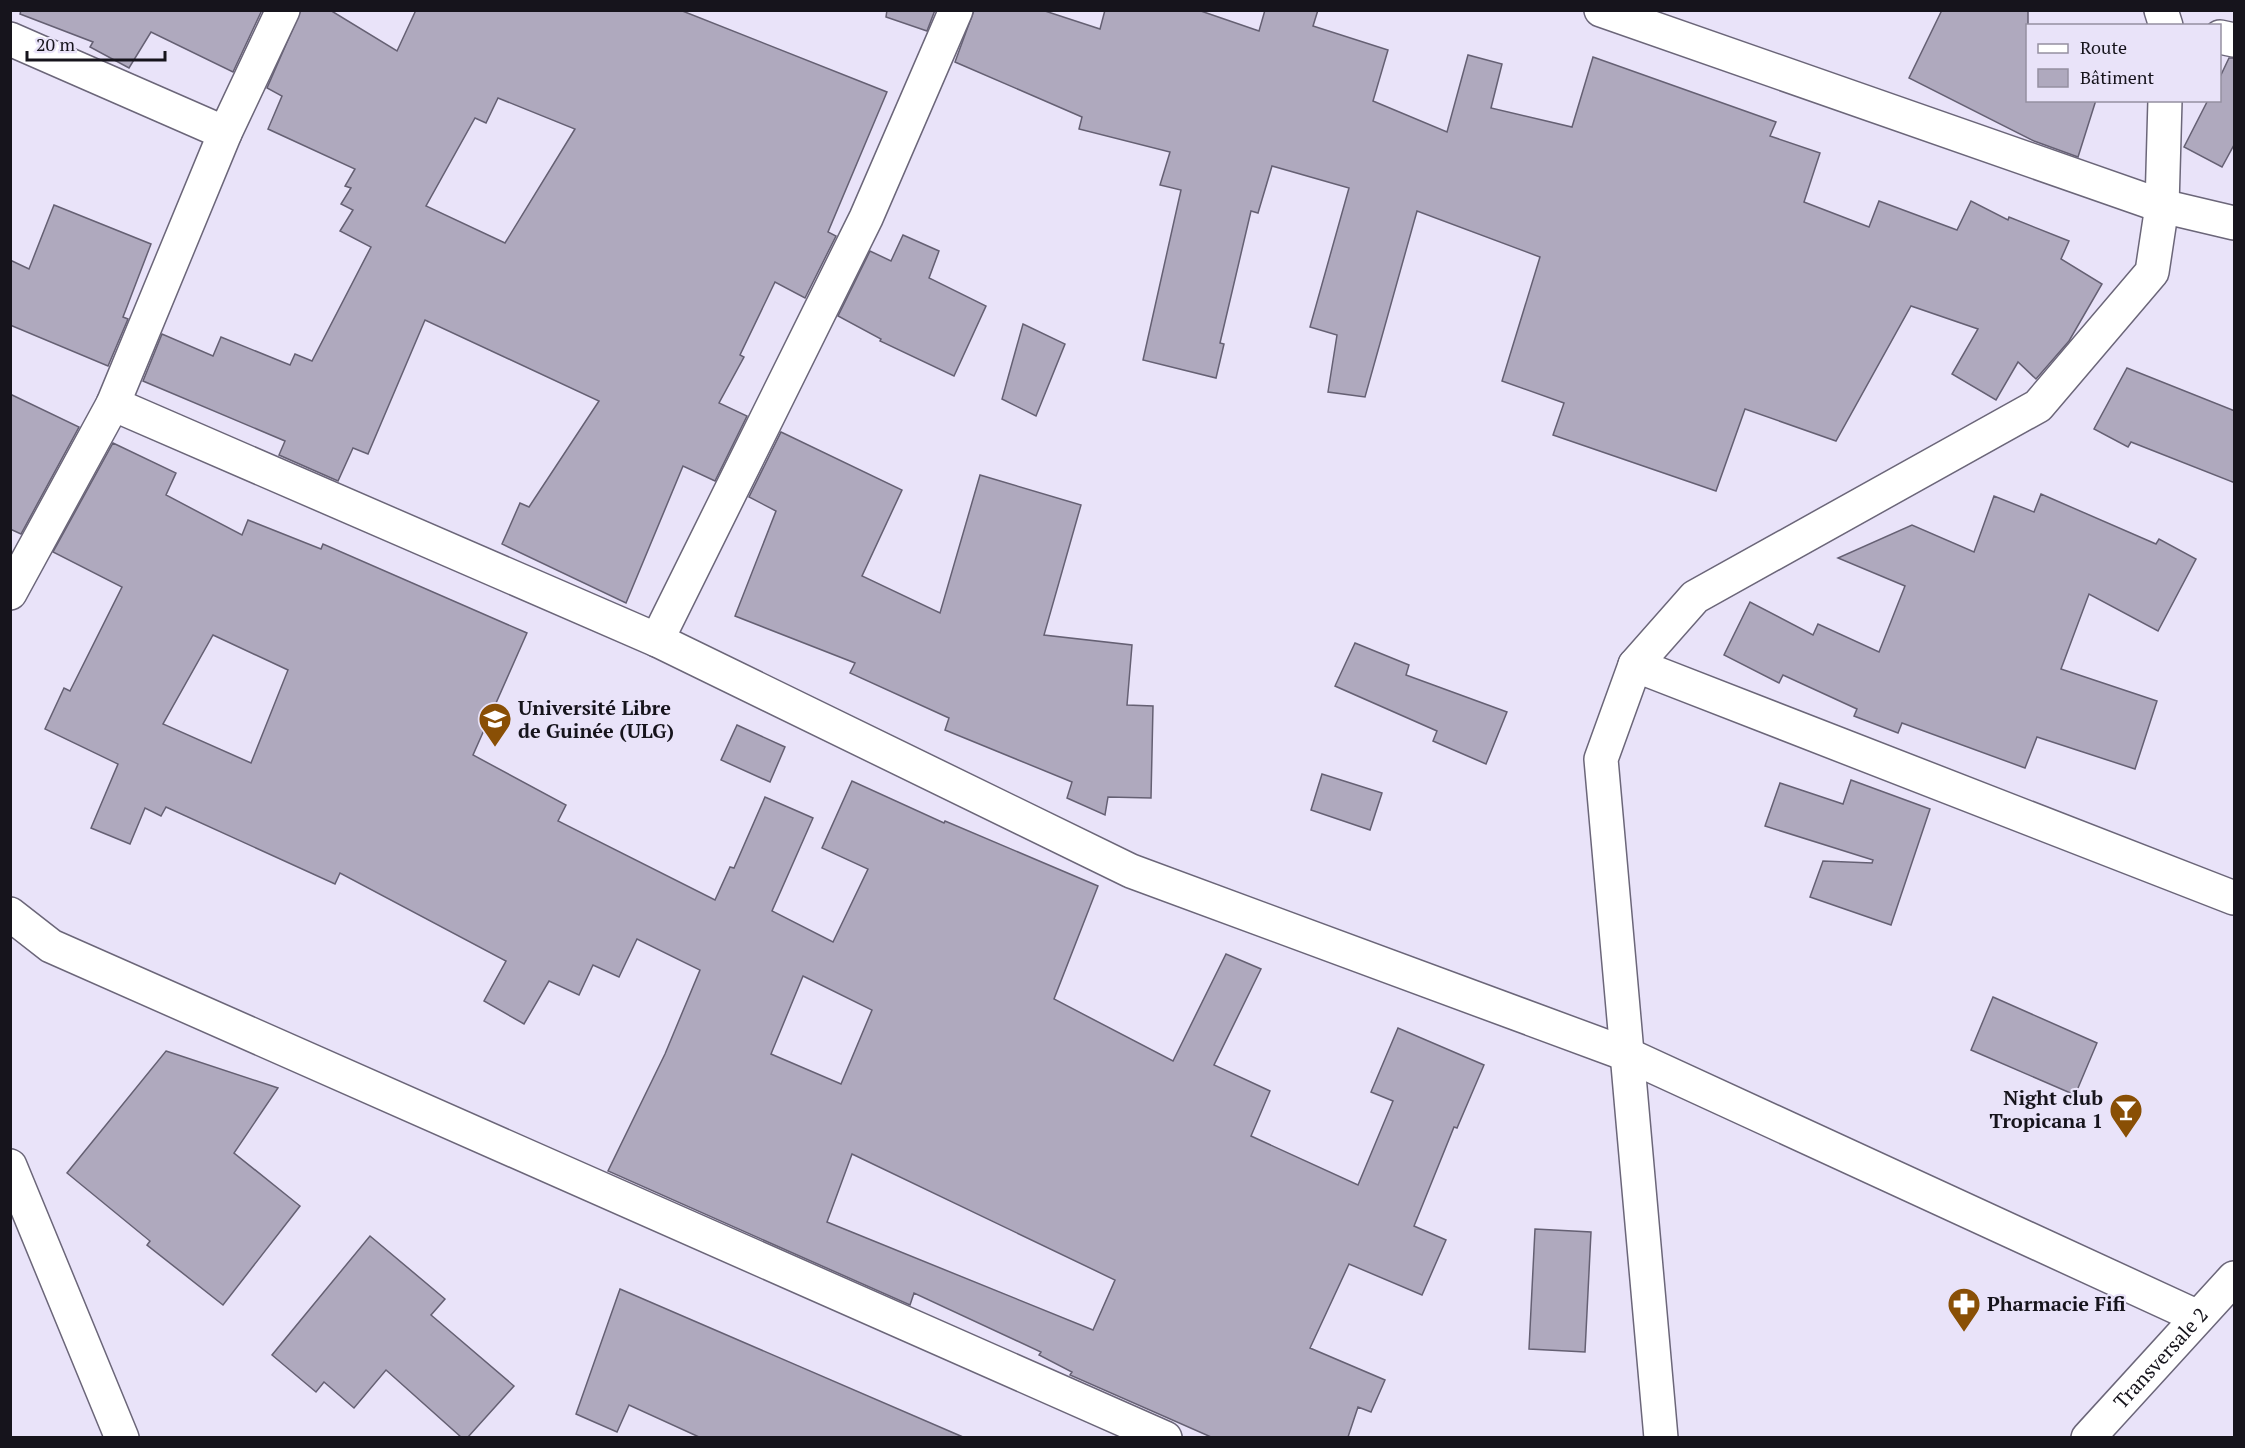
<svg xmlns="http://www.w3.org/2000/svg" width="2245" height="1448" viewBox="0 0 2245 1448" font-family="'PT Serif',serif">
<rect width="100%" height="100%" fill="#e9e3f9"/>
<!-- building -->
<g fill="#afa9be" stroke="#656073" stroke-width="1.5" fill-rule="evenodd">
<path d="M21,10H262L233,72L151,32L129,68L90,47L93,42L20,14Z"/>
<path d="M301,10H330L397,51L416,10H680L887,92L828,232L836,236L805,298L775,282L740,355L744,357L719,403L747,416L715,481L683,466L626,603L502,544L520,503L529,507L599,401L425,320L368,454L353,448L338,481L279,455L285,441L143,381L162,334L213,356L221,337L290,365L295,354L312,361L371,247L340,231L353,210L341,204L351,188L345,186L355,169L268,129L282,96L267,88ZM498,98L575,129L505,243L426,206L475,118L486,123Z"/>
<path d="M887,10H935L927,31L886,17Z"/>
<path d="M974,10H1042L1100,29L1105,10H1198L1259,31L1265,10H1318L1313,26L1388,50L1373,101L1447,132L1468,55L1502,64L1491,108L1572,127L1593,57L1776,122L1770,136L1820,153L1804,202L1869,227L1879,201L1957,230L1971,201L2008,220L2009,217L2069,241L2061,259L2102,284L2069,341L2036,379L2018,362L1996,400L1952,374L1978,329L1911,306L1836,441L1745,409L1716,491L1553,435L1564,403L1502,381L1540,257L1417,211L1365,397L1328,392L1337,335L1310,327L1349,188L1272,166L1258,213L1251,211L1220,343L1224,344L1216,378L1143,360L1181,190L1160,185L1170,152L1079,129L1082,117L955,62Z"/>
<path d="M1942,10H2028V100H2096L2078,157L2034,141L1909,78Z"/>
<path d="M2229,58H2235V143L2222,167L2184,147L2208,100H2220V77Z"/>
<path d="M54,205L151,244L123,317L128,319L108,366L10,325V260L29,269Z"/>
<path d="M903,235L939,251L929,278L986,306L954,376L880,341L881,339L838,316L870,251L891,261Z"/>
<path d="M1023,324L1065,344L1036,416L1002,399Z"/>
<path d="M2127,368L2235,411V483L2131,442L2128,447L2094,429Z"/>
<path d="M10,394L79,427L21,534L10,529Z"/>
<path d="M781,432L902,490L862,576L940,613L980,475L1081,505L1044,635L1132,645L1127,705L1153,706L1151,798L1108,797L1105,815L1067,798L1072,782L945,730L949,718L850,673L855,663L735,616L776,511L749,497Z"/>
<path d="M113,443L176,473L166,495L242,535L248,520L321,549L323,544L527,633L473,755L566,805L558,821L715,900L730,867L734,868L765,797L813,818L772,911L833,942L868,869L822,848L852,781L944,823L945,821L1098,886L1054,999L1173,1061L1226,954L1261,969L1214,1065L1270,1091L1251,1136L1358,1185L1393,1101L1371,1092L1398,1028L1484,1065L1457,1128L1454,1127L1414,1226L1446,1240L1422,1295L1349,1264L1310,1348L1385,1380L1371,1412L1358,1407L1348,1437H1211L1070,1375L1072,1372L1039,1355L1041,1352L914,1293L910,1305L608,1171L665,1054L700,970L637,939L619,977L593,965L579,995L549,981L524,1024L484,1001L506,961L340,873L335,884L166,807L161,816L145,808L130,844L91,828L118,764L45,729L64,688L70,691L122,587L53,552ZM213,635L288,670L251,763L163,724ZM803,976L872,1010L841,1084L771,1054ZM852,1154L1115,1280L1093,1330L827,1222Z"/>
<path d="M2041,494L2156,544L2159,539L2196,559L2158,631L2089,594L2061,669L2157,701L2135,769L2037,737L2025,768L1902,723L1898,733L1854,716L1857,709L1783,675L1779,683L1724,655L1750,602L1813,635L1818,624L1879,652L1905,586L1838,558L1912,525L1974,552L1994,496L2034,512Z"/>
<path d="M1355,643L1409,665L1406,675L1507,712L1486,764L1433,741L1437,731L1335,686Z"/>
<path d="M737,725L785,747L770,782L721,760Z"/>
<path d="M1322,774L1382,793L1370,830L1311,810Z"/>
<path d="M1851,780L1930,809L1891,925L1810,897L1823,861L1872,863L1873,860L1765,826L1780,783L1843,804Z"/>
<path d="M1993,997L2097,1043L2075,1095L1971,1050Z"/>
<path d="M166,1051L278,1088L234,1153L300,1206L223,1305L147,1245L150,1241L67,1173Z"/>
<path d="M1535,1229L1591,1232L1585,1352L1529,1349Z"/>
<path d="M370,1236L445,1299L431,1315L514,1386L468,1437H461L386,1370L354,1408L324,1382L316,1392L272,1355Z"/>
<path d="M620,1289L963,1437H699L629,1405L617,1432L576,1414Z"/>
</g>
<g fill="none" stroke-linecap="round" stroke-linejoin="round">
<!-- minor casing -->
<g stroke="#6b6679" stroke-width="36">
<g id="minor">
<path d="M1601,10L2162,206L2234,223"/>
<path d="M2161,10L2166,26"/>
<path d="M2220,37L2234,40"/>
<path d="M10,39L225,133"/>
<path d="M113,404L657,640L1131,871L1626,1054L2198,1317"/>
<path d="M10,593L113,404L225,133L283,10"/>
<path d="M657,640L866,218L956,10"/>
<path d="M1635,665L2234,898"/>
<path d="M10,914L51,946L1165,1438"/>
<path d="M10,1166L122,1438"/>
<path d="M1661,1438L1601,759L1635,665L1695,597L2038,406L2152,272L2162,206L2165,100"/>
</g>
</g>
<!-- secondary casing -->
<g stroke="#6b6679" stroke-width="36">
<g id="secondary">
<path id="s1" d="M2088,1438L2234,1278"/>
</g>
</g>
<!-- minor -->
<use href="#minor" stroke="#fff" stroke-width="33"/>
<!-- secondary -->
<use href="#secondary" stroke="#fff" stroke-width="33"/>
</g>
<!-- icons -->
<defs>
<g id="university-pin" transform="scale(1.725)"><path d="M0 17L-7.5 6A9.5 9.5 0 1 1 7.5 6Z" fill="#894f05" stroke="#e9e3f9"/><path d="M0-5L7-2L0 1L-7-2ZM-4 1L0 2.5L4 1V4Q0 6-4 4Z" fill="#fff"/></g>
<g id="bar-pin" transform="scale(1.725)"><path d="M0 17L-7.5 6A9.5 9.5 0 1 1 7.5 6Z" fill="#894f05" stroke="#e9e3f9"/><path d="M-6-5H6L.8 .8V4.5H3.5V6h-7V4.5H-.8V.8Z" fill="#fff"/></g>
<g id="pharmacy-pin" transform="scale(1.725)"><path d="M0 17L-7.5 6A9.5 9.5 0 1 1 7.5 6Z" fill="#894f05" stroke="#e9e3f9"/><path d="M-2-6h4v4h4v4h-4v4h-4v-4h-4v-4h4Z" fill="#fff"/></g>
</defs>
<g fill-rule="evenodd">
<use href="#university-pin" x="495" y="719"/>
<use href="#bar-pin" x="2126" y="1110"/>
<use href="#pharmacy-pin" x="1964" y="1304"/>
</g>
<g text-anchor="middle" stroke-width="4.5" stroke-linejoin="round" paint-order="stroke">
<!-- poi labels -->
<g font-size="20" font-weight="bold" fill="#16141c" stroke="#e9e3f9" text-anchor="start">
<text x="518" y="715">Université Libre<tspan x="518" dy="23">de Guinée (ULG)</tspan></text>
<text x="2103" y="1105" text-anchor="end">Night club<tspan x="2103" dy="23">Tropicana 1</tspan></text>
<text x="1987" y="1311">Pharmacie Fifi</text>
</g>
<!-- street labels -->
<g font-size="20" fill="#16141c" stroke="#e9e3f9">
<text dy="7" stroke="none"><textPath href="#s1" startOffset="108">Transversale 2</textPath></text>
</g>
</g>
<!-- border -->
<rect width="2245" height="1448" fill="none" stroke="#16141c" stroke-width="24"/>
<!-- legend -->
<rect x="2026" y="24" width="195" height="78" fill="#e9e3f9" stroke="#9590a1" stroke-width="1.5"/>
<rect x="2038" y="44" width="30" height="9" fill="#ffffff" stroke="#9590a1" stroke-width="1.5"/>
<text x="2080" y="54" font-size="18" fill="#16141c">Route</text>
<rect x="2038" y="69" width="30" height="18" fill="#afa9be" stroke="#9590a1" stroke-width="1.5"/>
<text x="2080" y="84" font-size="18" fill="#16141c">Bâtiment</text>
<!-- scale -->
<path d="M27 51v9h138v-9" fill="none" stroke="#16141c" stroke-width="3"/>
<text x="36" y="51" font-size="18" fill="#16141c" stroke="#e9e3f9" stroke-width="4.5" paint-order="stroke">20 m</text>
</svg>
